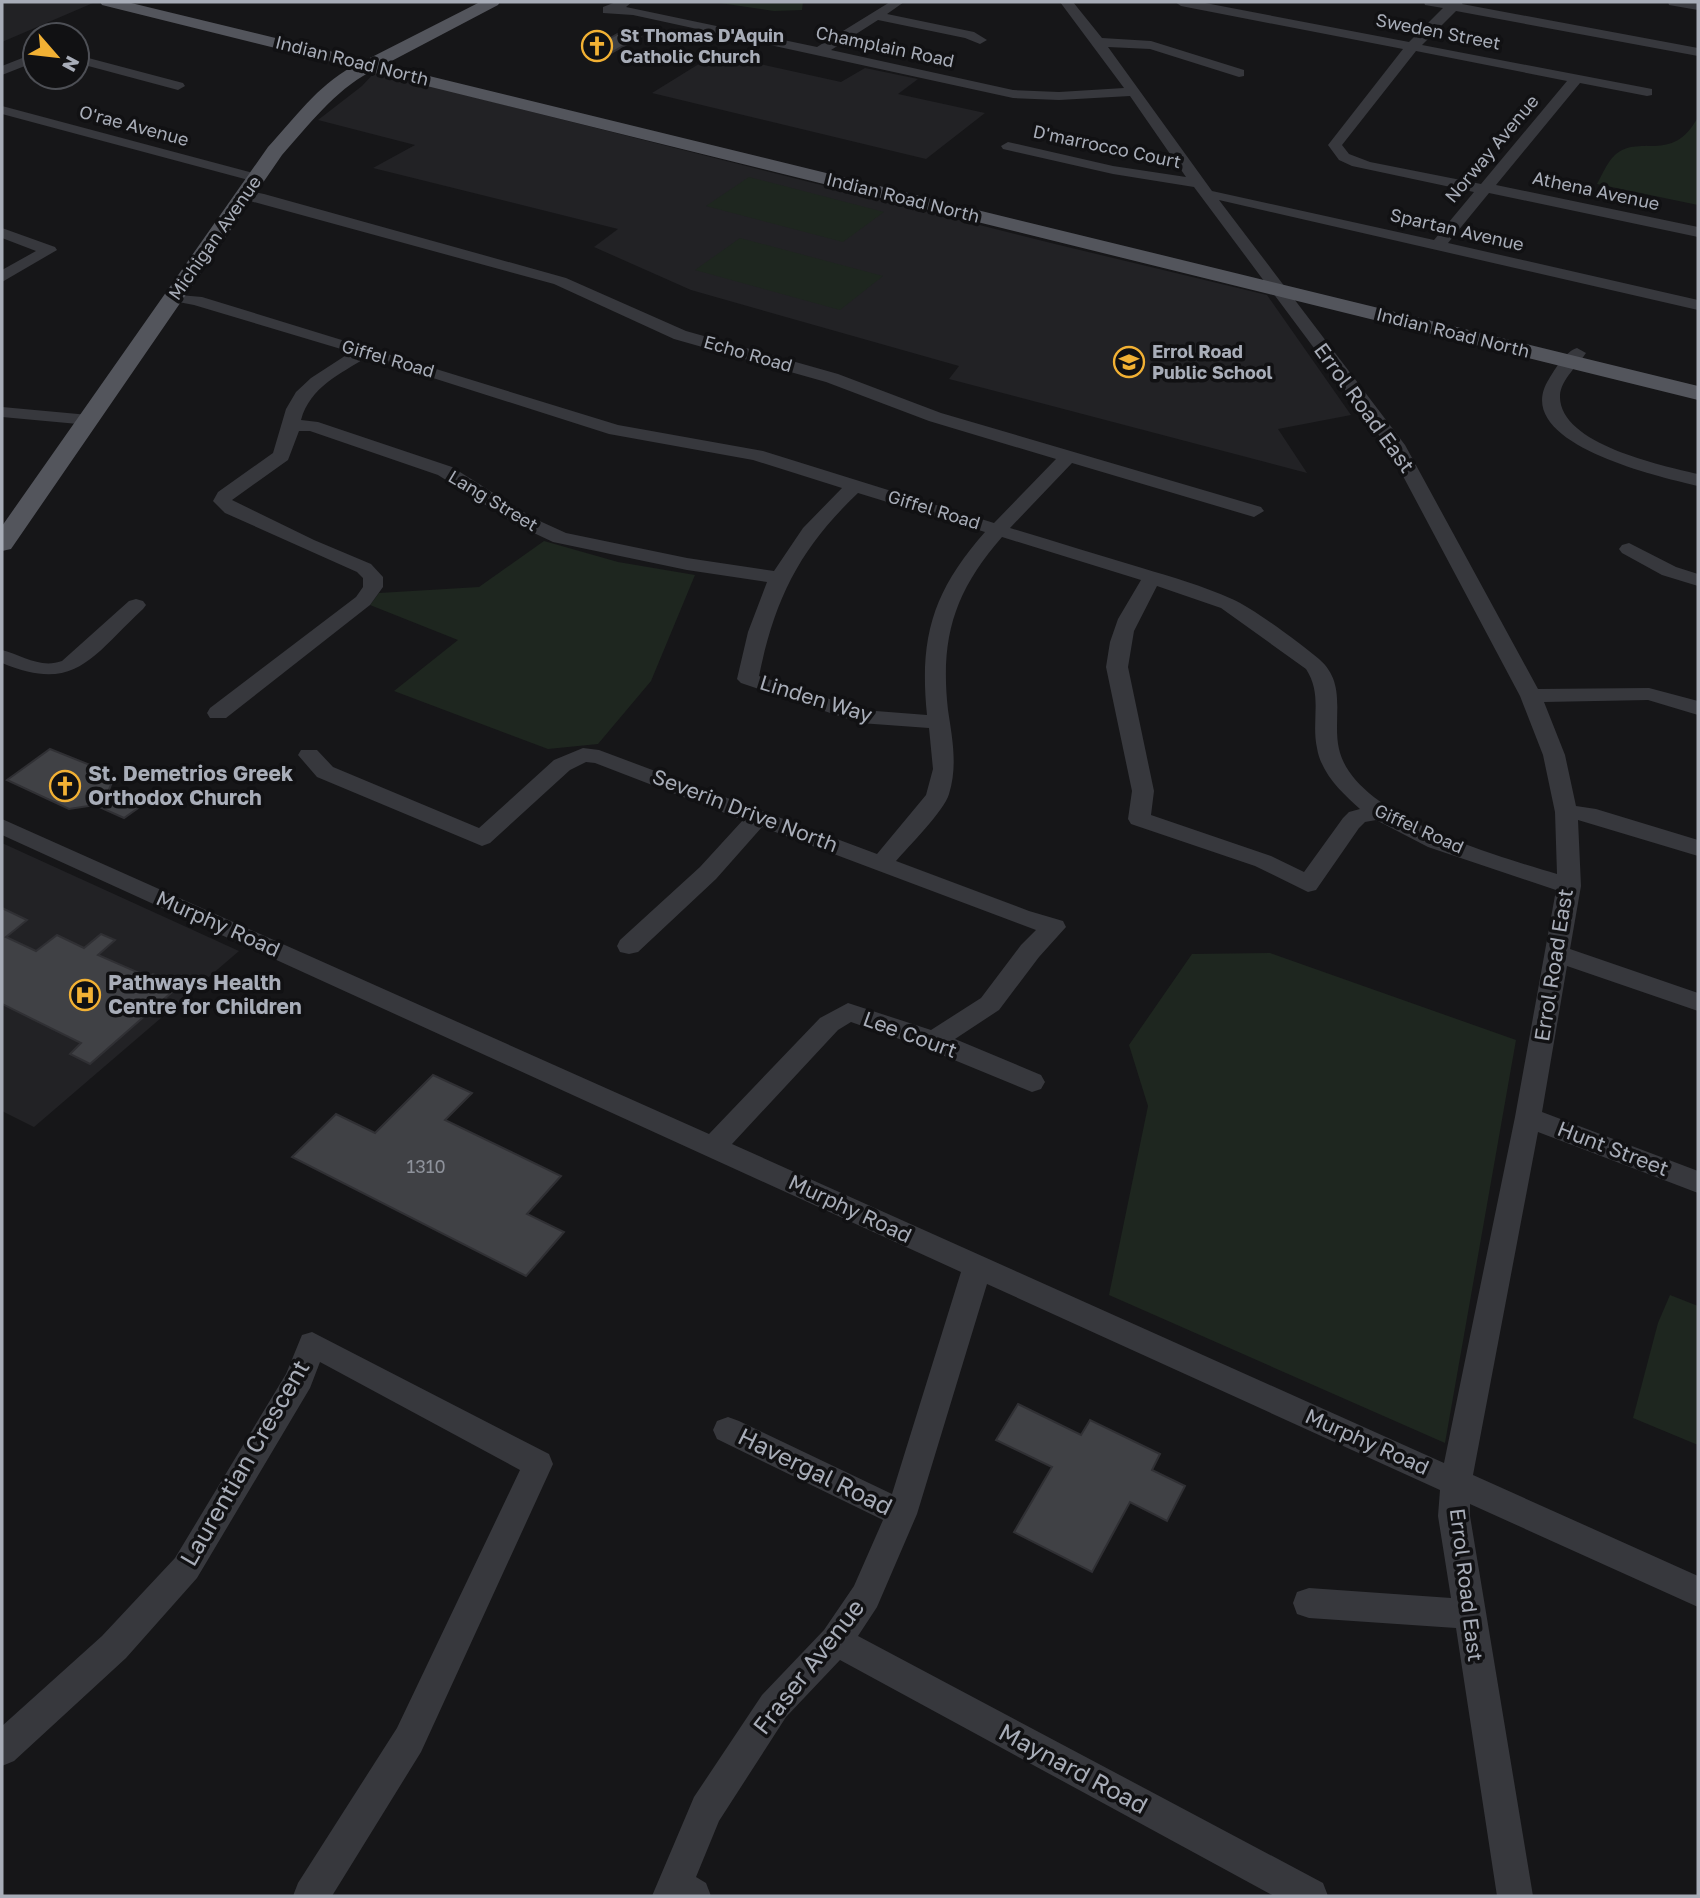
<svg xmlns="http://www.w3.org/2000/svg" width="1700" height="1898" viewBox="0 0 1700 1898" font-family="'Golos Text',sans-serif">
<rect width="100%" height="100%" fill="#161618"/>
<!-- built -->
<g fill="#222225">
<path d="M2,2H86L93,3L2,42Z"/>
<path d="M715,54L841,82L865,68L918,79L898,94L985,113L926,159L652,93Z"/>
<path d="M375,72L1055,244L1267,295L1351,415L1278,429L1307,473L949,379L959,366L691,290L594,247L618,229L373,168L415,145L318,120L362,86Z"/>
<path d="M2,843L239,951L34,1127L2,1111Z"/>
</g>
<!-- green -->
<g fill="#1e261f">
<path d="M713,2H803L802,10L774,11Z"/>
<path d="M1698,117V205L1597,184C1602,175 1607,163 1614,156C1638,132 1672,166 1698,117Z"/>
<path d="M749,177L884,212L843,242L706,206Z"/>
<path d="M740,238L883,276L840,310L695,270Z"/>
<path d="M544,541L618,562L695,575L651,681L598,744L548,749L394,691L458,640L370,605L379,593L479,587Z"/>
<path d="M1270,953L1516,1040L1445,1443L1109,1295L1148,1106L1129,1045L1192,954Z"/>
<path d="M1670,1295L1698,1306V1445L1633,1418L1658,1323Z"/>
</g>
<!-- building -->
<g fill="#404145" stroke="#303034" stroke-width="2">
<path d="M621,32L640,37L611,53L591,49Z"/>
<path d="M50,749L115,775L108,792L141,806L124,818L95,805L69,809L7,780Z"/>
<path d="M2,908L27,920L6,937L36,951L57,935L84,948L101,934L115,940L98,955L148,977L153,974L180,985L90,1064L70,1054L81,1043L2,1004Z"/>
<path d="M433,1075L472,1093L445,1120L561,1176L527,1214L564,1232L526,1276L292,1157L336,1114L375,1133Z"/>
<path d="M1018,1404L1081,1435L1090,1420L1160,1454L1152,1470L1185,1486L1167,1521L1130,1502L1092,1572L1014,1532L1052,1467L996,1440Z"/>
</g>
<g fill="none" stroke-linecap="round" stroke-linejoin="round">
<!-- minor -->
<g fill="#37383d" fill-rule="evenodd">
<path d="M616,2H632L626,7L817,47L890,2H904L887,14L974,32L987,40L980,44L965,38L878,20L831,50L1013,90L1059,92L1124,88L1060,2H1073L1102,38L1151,41L1244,70V76L1239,77L1150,49L1108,47L1212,191L1434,240L1474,192L1352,166L1339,160L1328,145L1403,49L1181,6L1175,2H1200L1409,42L1443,8L1425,5L1424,2H1463L1462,4L1698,48V56L1456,11L1422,45L1652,89V95L1647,96L1580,83L1496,185L1698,227V237L1489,193L1448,243L1698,300V310L1219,200L1405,445L1538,689L1649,688L1698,701V715L1648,700L1544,702L1565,755L1576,806L1596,809L1698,840V856L1578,820L1581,886L1570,949L1698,993V1011L1567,966L1542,1112L1698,1171V1193L1538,1132L1473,1475L1698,1576V1607L1470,1504V1516L1533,1896H1497L1456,1628L1309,1618L1297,1614L1293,1603L1297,1592L1309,1588L1451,1598L1438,1516L1440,1490L987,1284L917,1514L877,1607L858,1636L1323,1883L1328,1896H1274L840,1660L786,1717L719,1821L696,1877L706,1883L711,1896H652L694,1797L762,1695L824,1630L854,1586L883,1520L717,1439L713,1430L717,1421L728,1417L739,1421L892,1494L961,1272L2,835V819L709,1134L820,1018L848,1003L931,1030L981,998L1021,945L1036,930L762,827L716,879L638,952L629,954L620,952L617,946L620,940L700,867L743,820L595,763L586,762L570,770L490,843L482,846L317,777L298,755L301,750H317L333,767L479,828L554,760L583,748L599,750L877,854L926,795L933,769L929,728L860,723L741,683L737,679L748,632L767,582L687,570L553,542L519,526L438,475L310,431H299L288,460L232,500L314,540L371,564L383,577V587L370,605L226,718H210L207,713L210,708L356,597L363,587V578L357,572L225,513L213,501L218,492L273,453L286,409L296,392L311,378L351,352L194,305L168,300L166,297L168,294L202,297L618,425L763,451L994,523L1056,459L929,421L826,382L674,339L554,284L239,198L236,195L244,190L264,194L566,278L686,331L838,374L941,413L1261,507L1264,511L1254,517L1072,463L1010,528C1054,541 1098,555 1142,568C1172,577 1203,586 1232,599C1253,608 1301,644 1319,659C1348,684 1332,718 1339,749C1354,817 1498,856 1557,874L1555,812L1543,755L1520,696L1387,446L1194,187L1113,174L1003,149L1001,146L1008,142L1113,166L1186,177L1130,96L1059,100L1013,98L633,15L603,13V7ZM1416,51L1567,81L1481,184L1370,162L1349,154L1342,145ZM367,357L609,434L753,460L842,488L803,528L774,571L687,558L566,533L533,518L452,467L318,422L301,420C310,387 340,374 367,357ZM858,493L985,532C933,591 919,637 927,715L863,710L759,676C775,598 800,548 858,493ZM1002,537L1141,580L1118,619L1110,642L1106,667L1132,791L1128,819L1131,824L1255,866L1308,892L1316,890L1359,828L1365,822L1376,820L1428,847L1556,890L1515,1117L1444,1463L732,1144L838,1030L851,1022L925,1048L1032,1092L1041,1089L1045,1082L1041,1075L955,1039L999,1010L1039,957L1066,927L1063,921L1029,911L896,861C909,846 944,811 949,794C958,765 952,737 948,710C940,638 954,592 1002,537ZM1157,586L1221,608L1306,669C1323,695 1311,720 1317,748C1321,773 1342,793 1360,809L1349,812L1343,818L1304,872L1271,856L1151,815L1154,791L1128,667L1134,631Z"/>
<path d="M1668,2H1698V10L1669,5Z"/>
<path d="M35,53V62L2,75V66Z"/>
<path d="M77,55L183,83L185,86L178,90L77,63Z"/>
<path d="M2,106L261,175L263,178L256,182L2,114Z"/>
<path d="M2,228L55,247L57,250L2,282V270L36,251L2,238Z"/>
<path d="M1577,348L1586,353C1578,365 1561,380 1560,395C1558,444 1661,465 1698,474V486C1660,477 1508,443 1549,379C1555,369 1566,351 1577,348Z"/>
<path d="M2,407L89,415L98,420L89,425L2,417Z"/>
<path d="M1629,543L1676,567L1698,574V586L1662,575L1622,553L1619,549L1622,545Z"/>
<path d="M136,599L143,601L146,605L143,609C92,656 76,694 2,663V650C22,655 40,669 62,661L129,601Z"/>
<path d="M312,1332L549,1454L553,1464L421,1752L332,1896H293L298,1883L397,1728L520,1470L320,1362L310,1388L197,1578L126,1658L14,1761L2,1766V1726L102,1636L175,1558L286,1374L302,1335Z"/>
</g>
<!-- major -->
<path fill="#53555c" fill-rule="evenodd" d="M100,2H127L366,60L480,2H500L498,5L384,65L1698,386V400L370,72C334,91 309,125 282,155L11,549L2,551V526L268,147C294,119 318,85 352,67L102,5Z"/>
</g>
<!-- icons -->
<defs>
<g id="church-ring" transform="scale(1.575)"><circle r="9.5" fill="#111113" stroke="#f2b134" stroke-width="1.5"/><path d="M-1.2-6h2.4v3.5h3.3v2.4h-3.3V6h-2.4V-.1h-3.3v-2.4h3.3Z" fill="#f2b134"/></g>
<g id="school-ring" transform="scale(1.575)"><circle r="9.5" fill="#111113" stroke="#f2b134" stroke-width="1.5"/><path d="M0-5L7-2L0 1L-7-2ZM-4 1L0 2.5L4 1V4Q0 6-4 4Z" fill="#f2b134"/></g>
<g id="hospital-ring" transform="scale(1.575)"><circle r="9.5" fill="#111113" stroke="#f2b134" stroke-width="1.5"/><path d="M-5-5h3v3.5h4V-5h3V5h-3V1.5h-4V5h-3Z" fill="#f2b134"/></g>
</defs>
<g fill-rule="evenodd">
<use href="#church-ring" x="597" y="46"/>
<use href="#school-ring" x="1129" y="362"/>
<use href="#church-ring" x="65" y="786"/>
<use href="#hospital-ring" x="85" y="995"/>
</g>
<g text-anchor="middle" stroke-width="7" stroke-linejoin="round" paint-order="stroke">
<!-- far-street labels -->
<g font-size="18" fill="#a8adb8" stroke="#111113">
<text transform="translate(1438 32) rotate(11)" y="6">Sweden Street</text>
<text transform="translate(885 47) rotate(12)" y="6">Champlain Road</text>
<text transform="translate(352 61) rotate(14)" y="6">Indian Road North</text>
<text transform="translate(134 126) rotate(15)" y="6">O'rae Avenue</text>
<text transform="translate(1107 147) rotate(12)" y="6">D'marrocco Court</text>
<text transform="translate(1492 149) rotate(-50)" y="6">Norway Avenue</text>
<text transform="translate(1596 191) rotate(12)" y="6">Athena Avenue</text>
<text transform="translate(903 198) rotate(14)" y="6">Indian Road North</text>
<text transform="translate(1457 230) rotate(13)" y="6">Spartan Avenue</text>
<text transform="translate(215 238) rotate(-55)" y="6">Michigan Avenue</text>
<text transform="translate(1453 333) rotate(14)" y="6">Indian Road North</text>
<text transform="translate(748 354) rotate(16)" y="6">Echo Road</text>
<text transform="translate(388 359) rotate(16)" y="6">Giffel Road</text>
<text transform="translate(493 501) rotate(31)" y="6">Lang Street</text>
<text transform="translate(934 510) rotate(17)" y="6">Giffel Road</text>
<text transform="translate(1419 829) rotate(24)" y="6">Giffel Road</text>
</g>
<!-- far-poi labels -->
<g font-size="18" font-weight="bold" fill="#a8adb8" stroke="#111113" text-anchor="start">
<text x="620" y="42">St Thomas D'Aquin<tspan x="620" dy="21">Catholic Church</tspan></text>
<text x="1152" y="358">Errol Road<tspan x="1152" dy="21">Public School</tspan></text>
</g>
<!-- number labels -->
<g font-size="18" fill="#8e929b">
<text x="426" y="1173">1310</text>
</g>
<!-- street labels -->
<g font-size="21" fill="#a8adb8" stroke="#111113">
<text transform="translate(1364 408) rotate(54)" y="7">Errol Road East</text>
<text transform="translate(816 699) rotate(17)" y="7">Linden Way</text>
<text transform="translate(745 811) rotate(21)" y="7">Severin Drive North</text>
<text transform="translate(218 924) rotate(24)" y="7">Murphy Road</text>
<text transform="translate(1554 965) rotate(-81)" y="7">Errol Road East</text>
<text transform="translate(910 1035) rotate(20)" y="7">Lee Court</text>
<text transform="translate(1613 1149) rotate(21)" y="7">Hunt Street</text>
<text transform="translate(850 1209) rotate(25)" y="7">Murphy Road</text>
<text transform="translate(1367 1442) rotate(24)" y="7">Murphy Road</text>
<text transform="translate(1466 1585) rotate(83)" y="7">Errol Road East</text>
</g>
<!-- poi labels -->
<g font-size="21" font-weight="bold" fill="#a8adb8" stroke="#111113" text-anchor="start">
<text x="88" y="781">St. Demetrios Greek<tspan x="88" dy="24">Orthodox Church</tspan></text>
<text x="108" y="990">Pathways Health<tspan x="108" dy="24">Centre for Children</tspan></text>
</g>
<!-- near-street labels -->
<g font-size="24" fill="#a8adb8" stroke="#111113">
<text transform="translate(245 1463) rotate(-60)" y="8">Laurentian Crescent</text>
<text transform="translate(815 1472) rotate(26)" y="8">Havergal Road</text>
<text transform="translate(809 1667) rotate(-52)" y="8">Fraser Avenue</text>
<text transform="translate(1073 1769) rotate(28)" y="8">Maynard Road</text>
</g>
</g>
<!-- border -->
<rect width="1700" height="1898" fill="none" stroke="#a8adb8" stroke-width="7"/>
<!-- north arrow -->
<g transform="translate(56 56) rotate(118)"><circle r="33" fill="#111113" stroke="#4d4f55" stroke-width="2"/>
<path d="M0-5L12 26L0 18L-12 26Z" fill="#f2b134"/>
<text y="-10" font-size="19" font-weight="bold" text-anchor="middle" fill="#a8adb8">N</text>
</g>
</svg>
